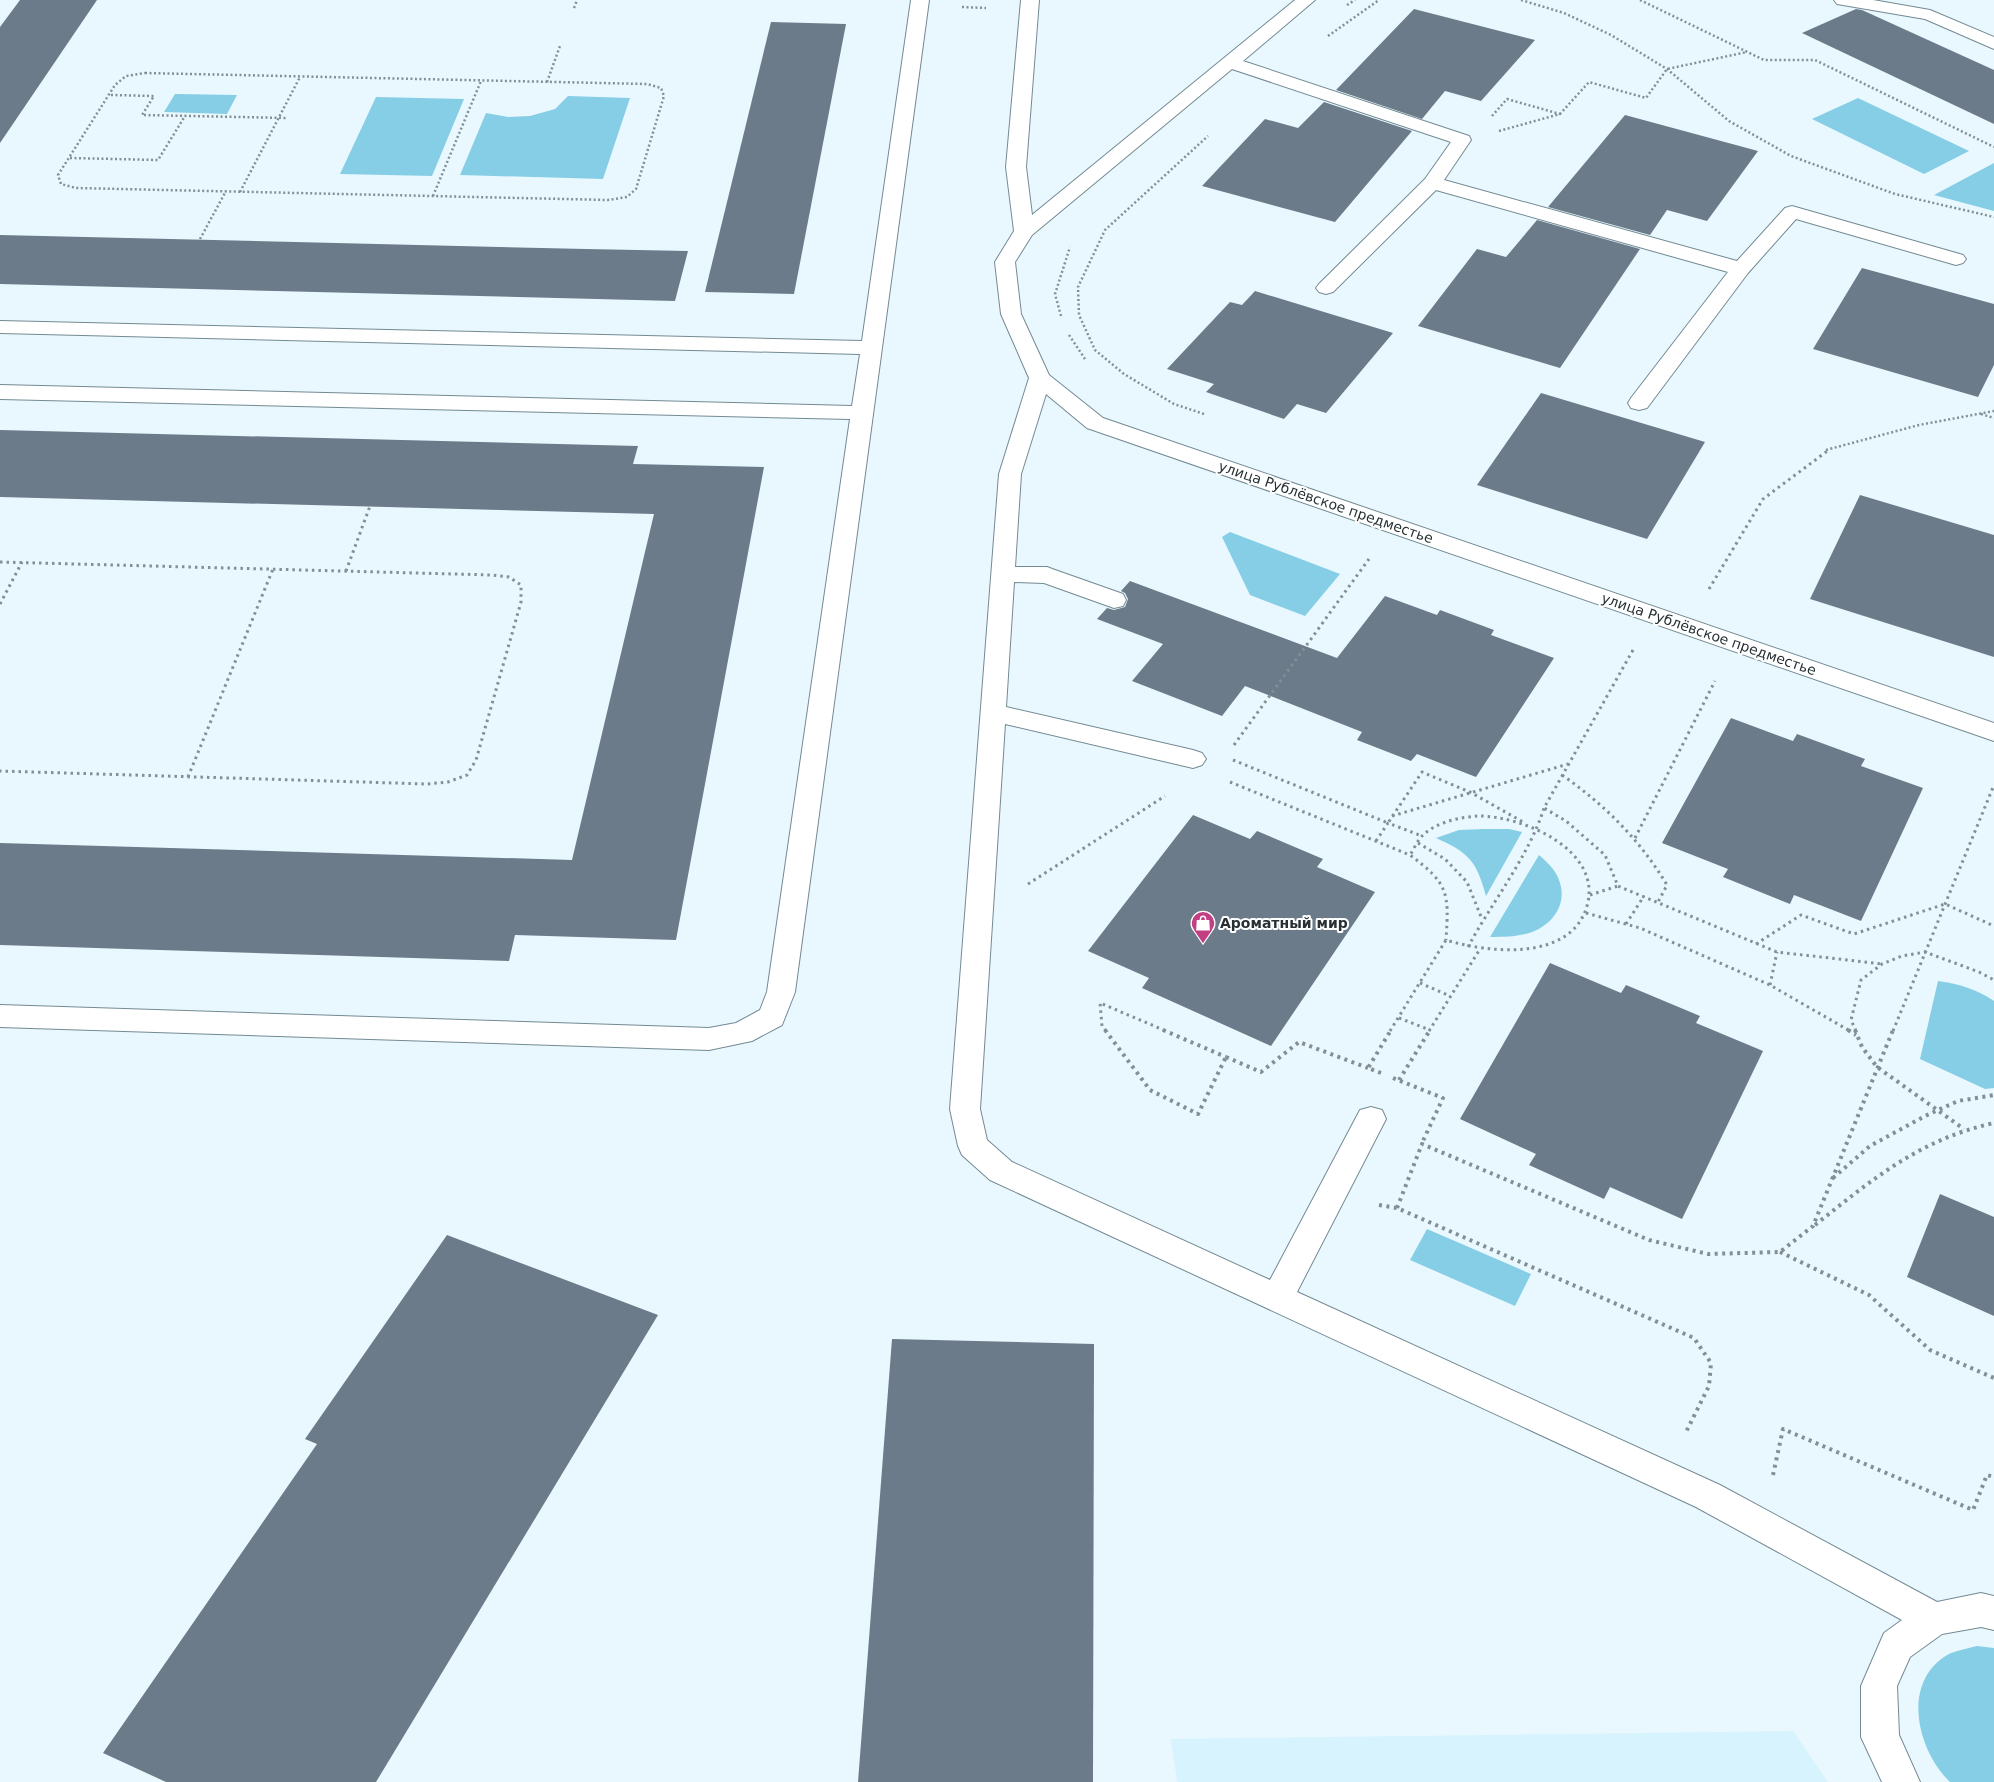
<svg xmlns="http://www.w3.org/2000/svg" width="1994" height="1782" viewBox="0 0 1994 1782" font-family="'DejaVu Sans',sans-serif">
<rect width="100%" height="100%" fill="#e9f8fe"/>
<!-- built -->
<path fill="#d7f3fd" d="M1793,1731L1828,1782H1177L1171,1739Z"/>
<!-- green -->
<g fill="#85cee6">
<path d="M175,94L237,95L227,114L164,112Z"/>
<path d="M568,96L630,98L603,179L460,175L486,113L508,117L530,116L555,109Z"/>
<path d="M376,97L464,99L432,176L340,174Z"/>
<path d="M1858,98L1969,151L1924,174L1812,119Z"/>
<path d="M1994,163V211L1934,195Z"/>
<path d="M1230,532L1340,574L1305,616L1250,595L1222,537Z"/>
<path d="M1484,829H1509L1522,832L1486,896C1476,860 1469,853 1436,838L1459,830Z"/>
<path d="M1539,855C1548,863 1557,871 1560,883C1567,906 1551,926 1529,933C1516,937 1504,937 1490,937Z"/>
<path d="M1938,981C1960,984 1976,989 1994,1001V1088L1985,1089L1920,1059Z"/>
<path d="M1427,1229L1531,1274L1515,1306L1410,1260Z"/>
<path d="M1977,1646L1994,1648V1782H1950C1916,1749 1900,1679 1951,1653C1959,1650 1969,1648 1977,1646Z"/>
</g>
<!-- building -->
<g fill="#6b7b8a">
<path d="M20,0H97L0,143V27Z"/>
<path d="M1414,9L1535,40L1481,101L1445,91L1422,119L1336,90Z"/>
<path d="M1856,9L1862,10L1994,70V124L1802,33Z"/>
<path d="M771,22L846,24L794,294L705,292Z"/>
<path d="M1324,102L1412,131L1335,222L1202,186L1265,119L1298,128Z"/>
<path d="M1625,115L1758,151L1707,221L1667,210L1650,235L1548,207Z"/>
<path d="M1537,220L1640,249L1560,368L1418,326L1477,249L1506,257Z"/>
<path d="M0,235L586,249L688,251L675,301L0,284Z"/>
<path d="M1862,268L1994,304V365L1978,397L1813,349Z"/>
<path d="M1255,291L1393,333L1326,413L1297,404L1284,419L1206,392L1214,384L1167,369L1230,302L1242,305Z"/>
<path d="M1541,393L1705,442L1647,539L1477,485Z"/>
<path d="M0,430L638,446L633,464L764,467L676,940L515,935L509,961L0,945V843L572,860L654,514L0,497Z"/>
<path d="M1860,495L1994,535V657L1810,599Z"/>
<path d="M1130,581L1337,658L1385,596L1437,615L1440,610L1494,630L1491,635L1554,658L1476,777L1417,754L1411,761L1357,740L1362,732L1245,686L1222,716L1132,681L1163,644L1097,619L1107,608L1114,610L1125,607L1128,599L1125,593L1121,591Z"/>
<path d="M1731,718L1793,741L1797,734L1865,759L1861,766L1923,788L1861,921L1794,895L1790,904L1723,877L1728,869L1662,843Z"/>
<path d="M1193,815L1250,839L1257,831L1323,859L1317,867L1375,892L1271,1046L1142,988L1149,978L1088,951Z"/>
<path d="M1550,963L1621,993L1626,985L1700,1016L1696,1023L1763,1051L1682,1219L1610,1187L1604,1199L1529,1165L1536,1154L1460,1119Z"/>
<path d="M1940,1194L1994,1217V1316L1907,1277Z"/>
<path d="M447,1235L658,1315L376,1782H166L103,1753L317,1444L305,1439Z"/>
<path d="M892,1339L1094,1344L1093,1782H858Z"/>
</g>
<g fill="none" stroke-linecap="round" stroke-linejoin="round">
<!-- minor casing -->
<g stroke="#738a93" stroke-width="2">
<g id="minor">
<path d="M911,0H929L795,992L782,1025L752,1041L709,1050L0,1027V1005L709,1028L736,1023L760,1010L767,992L850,419L0,399V385L852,406L860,354L0,333V321L862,341Z"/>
<path d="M1021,0H1039L1026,167L1032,215L1295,0H1315L1243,61L1469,136L1471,140L1444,180L1737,261L1785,208L1792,206L1963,255L1966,259L1963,263L1956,265L1796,219L1748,273L1647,408L1639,410L1631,408L1628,403L1631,398L1728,272L1436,190L1333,292L1326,294L1319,292L1316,288L1319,284L1425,179L1451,142L1232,69L1032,235L1015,262L1021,314L1049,375L1103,418L1994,723V741L1087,428L1046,394L1021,474L1015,567H1047L1055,570L1123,594L1126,600L1123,606L1114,608L1044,583L1014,582L1006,707L1193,750L1202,753L1206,759L1202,765L1193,768L1005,724L980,1109L987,1140L1012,1162L1270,1280L1360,1110L1371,1107L1382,1110L1386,1119L1297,1292L1720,1485L1937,1602L1981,1593L1994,1596V1630L1981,1627L1942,1634L1910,1657L1897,1686L1899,1735L1920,1782H1882L1861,1737V1686L1884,1633L1902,1620L1696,1507L990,1180L962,1155L958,1146L950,1109L999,474L1029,378L1001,314L995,262L1014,231L1006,167Z"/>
<path d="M1834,0H1873L1930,10L1994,37V49L1925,19L1843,5L1837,4Z"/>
</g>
</g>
<!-- path-far2 -->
<g stroke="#838f93" stroke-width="2.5" stroke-dasharray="2 2.5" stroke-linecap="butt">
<path d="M1521,0L1564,13L1611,35L1667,69L1729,121L1791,156L1895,194L1994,217"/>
<path d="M1640,0L1764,60H1815L1994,147"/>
<path d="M1347,5L1355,0"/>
<path d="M962,7L986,8"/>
<path d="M574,8L577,0"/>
<path d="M1328,36L1379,0"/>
<path d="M145,73L647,84L661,88L664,96L636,189L627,197L608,200L76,188L61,184L58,175L115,85L126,76Z"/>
<path d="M547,82L560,46"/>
<path d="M111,95L154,96L142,115L288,118"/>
<path d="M1492,116L1507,99L1560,114"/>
<path d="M1499,131L1560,114L1589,82L1646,98L1667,69L1747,52"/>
<path d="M70,158L158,160L185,116"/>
<path d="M240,192L300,77"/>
<path d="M433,196L481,81"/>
<path d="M200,239L226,191"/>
<path d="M1061,316L1055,294L1070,247"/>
<path d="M1069,335L1085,359"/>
<path d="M1204,414L1174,404L1124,374L1095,350L1079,315L1078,287L1105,230L1208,136"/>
<path d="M1981,414L1994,418"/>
<path d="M1826,450L1919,425L1994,411"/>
</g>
<!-- path-far1 -->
<g stroke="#838f93" stroke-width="3" stroke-dasharray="2.5 4" stroke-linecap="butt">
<path d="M0,562L492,575L509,577L521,585V602L476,760L467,775L448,782L427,784L0,771"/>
<path d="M346,571L370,506"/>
<path d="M1709,589L1763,499L1830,449"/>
<path d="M0,604L22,562"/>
<path d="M1633,650L1544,808L1566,821L1605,855L1618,886L1777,952L1882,964"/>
<path d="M1234,745L1369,559"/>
<path d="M1233,760L1388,823L1422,772L1470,792L1523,822"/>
<path d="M1562,775C1605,805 1640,840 1667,885L1658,902"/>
<path d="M188,777L273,569"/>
<path d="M1230,782L1410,855C1449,884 1449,893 1446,940"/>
<path d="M1392,816L1568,764"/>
<path d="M1635,838L1715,681"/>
<path d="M1376,841L1388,823L1422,836"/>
<path d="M1418,843L1445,859L1467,882L1482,919"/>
<path d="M1028,884L1165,796"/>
<path d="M1590,895L1618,886"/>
<path d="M1586,913L1640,928L1770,985L1850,1031"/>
<path d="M1626,924L1644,896"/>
<path d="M1756,944L1801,915L1854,934L1945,904L1994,926"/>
<path d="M1468,947C1492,902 1529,856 1544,808"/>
<path d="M1420,983L1450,996"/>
<path d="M1770,985L1777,952"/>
<path d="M1399,1018L1430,1030"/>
<path d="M1106,1031L1102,1026L1100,1003L1166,1031"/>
<path d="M1390,1031L1446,940C1488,953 1571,962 1587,906C1603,850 1523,816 1479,816C1460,817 1436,822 1422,836C1417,841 1414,849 1410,855"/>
<path d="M1429,1031L1480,949"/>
<path d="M1856,1031L1851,1020L1861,980L1882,964L1902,956L1925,952L1979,972L1994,980"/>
<path d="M1893,1031L1994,785"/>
</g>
<!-- path -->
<g stroke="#838f93" stroke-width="4" stroke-dasharray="3 4.5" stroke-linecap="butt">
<path d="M1105,1030L1150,1090L1198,1114L1226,1057"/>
<path d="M1163,1030L1226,1057"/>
<path d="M1848,1030L1856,1035"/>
<path d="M1855,1030L1862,1047L1877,1067L1964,1129"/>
<path d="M1226,1057L1261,1072L1299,1042L1368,1068"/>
<path d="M1381,1073L1368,1068L1391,1030"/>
<path d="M1393,1078L1443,1098L1422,1143"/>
<path d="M1399,1080L1430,1030"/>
<path d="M1833,1178L1870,1146L1925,1116L1958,1101L1994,1095"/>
<path d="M1379,1205L1397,1208L1694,1338L1711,1363L1709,1386L1686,1432"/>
<path d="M1397,1208L1422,1144L1649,1240L1708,1254L1780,1252L1813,1226L1893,1030"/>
<path d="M1815,1225C1873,1179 1920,1139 1994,1123"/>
<path d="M1780,1252L1869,1295L1930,1350L1994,1378"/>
<path d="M1773,1475L1783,1429L1973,1510L1987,1475L1994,1477"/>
</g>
<!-- minor -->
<use href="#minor" fill="#fff" fill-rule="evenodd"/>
</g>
<!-- icons -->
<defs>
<g id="shop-pin" transform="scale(1.25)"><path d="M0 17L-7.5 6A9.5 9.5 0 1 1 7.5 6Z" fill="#c33f84" stroke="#fff"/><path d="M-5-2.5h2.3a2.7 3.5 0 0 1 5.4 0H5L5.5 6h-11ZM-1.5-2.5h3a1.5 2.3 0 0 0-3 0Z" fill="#fff"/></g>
</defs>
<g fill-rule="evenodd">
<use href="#shop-pin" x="1203" y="923"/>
</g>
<g text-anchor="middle" stroke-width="4" stroke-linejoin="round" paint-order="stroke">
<!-- street labels -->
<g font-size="14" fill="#273134" stroke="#fff">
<text transform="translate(1326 502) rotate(19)" y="5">улица Рублёвское предместье</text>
<text transform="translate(1709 634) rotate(19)" y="5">улица Рублёвское предместье</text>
</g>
<!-- poi labels -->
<g font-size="14" font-weight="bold" fill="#273134" stroke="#fff" text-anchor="start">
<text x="1220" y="928">Ароматный мир</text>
</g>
</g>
</svg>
